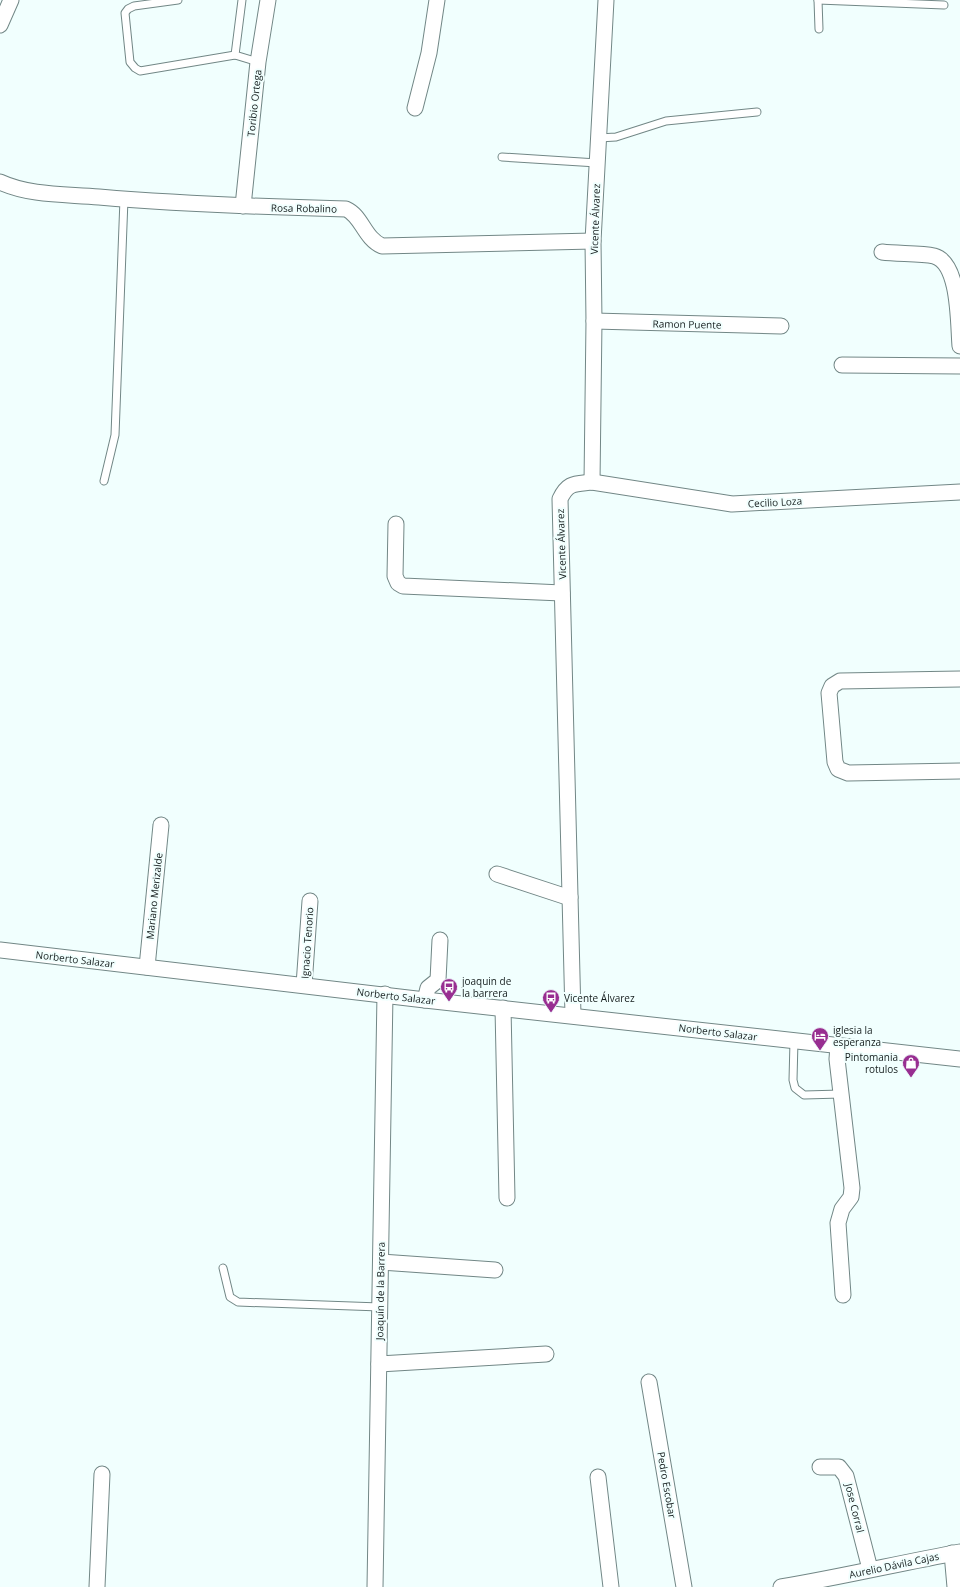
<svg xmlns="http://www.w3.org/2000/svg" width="960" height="1587" viewBox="0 0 960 1587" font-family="'Open Sans',sans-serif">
<rect width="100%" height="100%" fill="#f1fffe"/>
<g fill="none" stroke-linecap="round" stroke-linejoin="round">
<!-- lane casing -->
<g stroke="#728786" stroke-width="9">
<g id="lane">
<path d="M178,0L134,6L128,9L125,13L130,62L135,68L140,71L235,55"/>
<path d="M242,0L235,55L258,62"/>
<path d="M818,0L944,5"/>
<path d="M818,0L819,29"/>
<path d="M599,138L616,137L666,121L757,112"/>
<path d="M502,157L597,163"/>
<path d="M104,481L115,435L124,199"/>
<path d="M794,1041L793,1080L795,1088L804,1095L841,1094"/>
<path d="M223,1268L230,1297L238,1302L380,1307"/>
</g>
</g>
<!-- street casing -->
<g stroke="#728786" stroke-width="17">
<g id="street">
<path d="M0,25L11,0"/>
<path d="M415,108L429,53L437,0"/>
<path d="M0,182C30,196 67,194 99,197C181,204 264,207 346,209C362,216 364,238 382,246L593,241"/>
<path d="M243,206L258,62L268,0"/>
<path d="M882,252C897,254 921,253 934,256C960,263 958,324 960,346"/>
<path d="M594,321L781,326"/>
<path d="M842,365L960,366"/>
<path d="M592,482L594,321L593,241L606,0"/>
<path d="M396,524L395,576L398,583L403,586L562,593"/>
<path d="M960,679L840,681L832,686L829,693L835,762L838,769L848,773L960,771"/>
<path d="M497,874L564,896L570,897"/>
<path d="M0,950L425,1000L960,1059"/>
<path d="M147,967L161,825"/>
<path d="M304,985L310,901"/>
<path d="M425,1000L428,988L438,980L440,940"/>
<path d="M503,1008L507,1198"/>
<path d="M573,1015L560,499C568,482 575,484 592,482L732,504L960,492"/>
<path d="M838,1046L837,1059L852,1188L851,1197L842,1209L838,1223L843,1295"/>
<path d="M381,1262L495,1270"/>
<path d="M379,1364L546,1354"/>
<path d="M649,1382L684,1587"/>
<path d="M820,1467H839L846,1476L870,1569"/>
<path d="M598,1477L611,1587"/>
<path d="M952,1553L955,1587"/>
<path d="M97,1587L102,1474"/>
<path d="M375,1587L385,994"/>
<path d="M781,1587C841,1577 900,1563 960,1552"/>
</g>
</g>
<!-- lane -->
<use href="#lane" stroke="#fff" stroke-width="7"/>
<!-- street -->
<use href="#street" stroke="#fff" stroke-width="15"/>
</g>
<!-- icons -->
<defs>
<g id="bus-pin" transform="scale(0.9)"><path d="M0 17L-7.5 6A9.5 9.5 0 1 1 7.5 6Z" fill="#982e91" stroke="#f1fffe"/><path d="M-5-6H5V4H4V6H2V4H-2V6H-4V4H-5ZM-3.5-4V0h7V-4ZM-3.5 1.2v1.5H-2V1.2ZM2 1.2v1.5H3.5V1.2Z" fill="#fff"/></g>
<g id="hotel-pin" transform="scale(0.9)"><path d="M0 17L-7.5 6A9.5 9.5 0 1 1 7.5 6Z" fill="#982e91" stroke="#f1fffe"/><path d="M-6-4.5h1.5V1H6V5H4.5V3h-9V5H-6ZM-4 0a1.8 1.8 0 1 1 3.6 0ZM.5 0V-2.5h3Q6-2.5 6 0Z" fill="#fff"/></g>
<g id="shop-pin" transform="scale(0.9)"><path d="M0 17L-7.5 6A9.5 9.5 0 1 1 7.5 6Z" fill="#982e91" stroke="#f1fffe"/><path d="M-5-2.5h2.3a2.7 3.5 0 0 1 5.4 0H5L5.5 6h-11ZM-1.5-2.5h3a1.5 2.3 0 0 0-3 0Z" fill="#fff"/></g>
</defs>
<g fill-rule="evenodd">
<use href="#bus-pin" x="449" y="987"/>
<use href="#bus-pin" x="551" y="998"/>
<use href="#hotel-pin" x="820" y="1036"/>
<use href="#shop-pin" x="911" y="1063"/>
</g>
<g text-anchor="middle" stroke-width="4" stroke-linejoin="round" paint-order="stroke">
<!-- street labels -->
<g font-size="10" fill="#151d1d" stroke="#f1fffe">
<text transform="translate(254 103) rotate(-84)" y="4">Toribio Ortega</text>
<text transform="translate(304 208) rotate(1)" y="4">Rosa Robalino</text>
<text transform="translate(595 219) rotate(-88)" y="4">Vicente Álvarez</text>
<text transform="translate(687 324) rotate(1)" y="4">Ramon Puente</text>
<text transform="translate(775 502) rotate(-3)" y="4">Cecilio Loza</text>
<text transform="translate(561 544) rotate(-92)" y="4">Vicente Álvarez</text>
<text transform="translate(154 896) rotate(-84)" y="4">Mariano Merizalde</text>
<text transform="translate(307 943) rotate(-86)" y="4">Ignacio Tenorio</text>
<text transform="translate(75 959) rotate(7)" y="4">Norberto Salazar</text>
<text transform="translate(396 996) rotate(7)" y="4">Norberto Salazar</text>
<text transform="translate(718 1032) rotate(7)" y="4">Norberto Salazar</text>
<text transform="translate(380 1291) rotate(-89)" y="4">Joaquín de la Barrera</text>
<text transform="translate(667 1485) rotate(80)" y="4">Pedro Escobar</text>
<text transform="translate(855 1508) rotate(76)" y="4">Jose Corral</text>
<text transform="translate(894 1565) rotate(-12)" y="4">Aurelio Dávila Cajas</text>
</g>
<!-- poi labels -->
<g font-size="10" fill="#151d1d" stroke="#f1fffe" text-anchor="start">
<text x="462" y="985">joaquin de<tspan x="462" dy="12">la barrera</tspan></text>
<text x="564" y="1002">Vicente Álvarez</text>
<text x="833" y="1034">iglesia la<tspan x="833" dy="12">esperanza</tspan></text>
<text x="898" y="1061" text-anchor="end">Pintomania<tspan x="898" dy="12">rotulos</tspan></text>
</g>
</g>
</svg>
